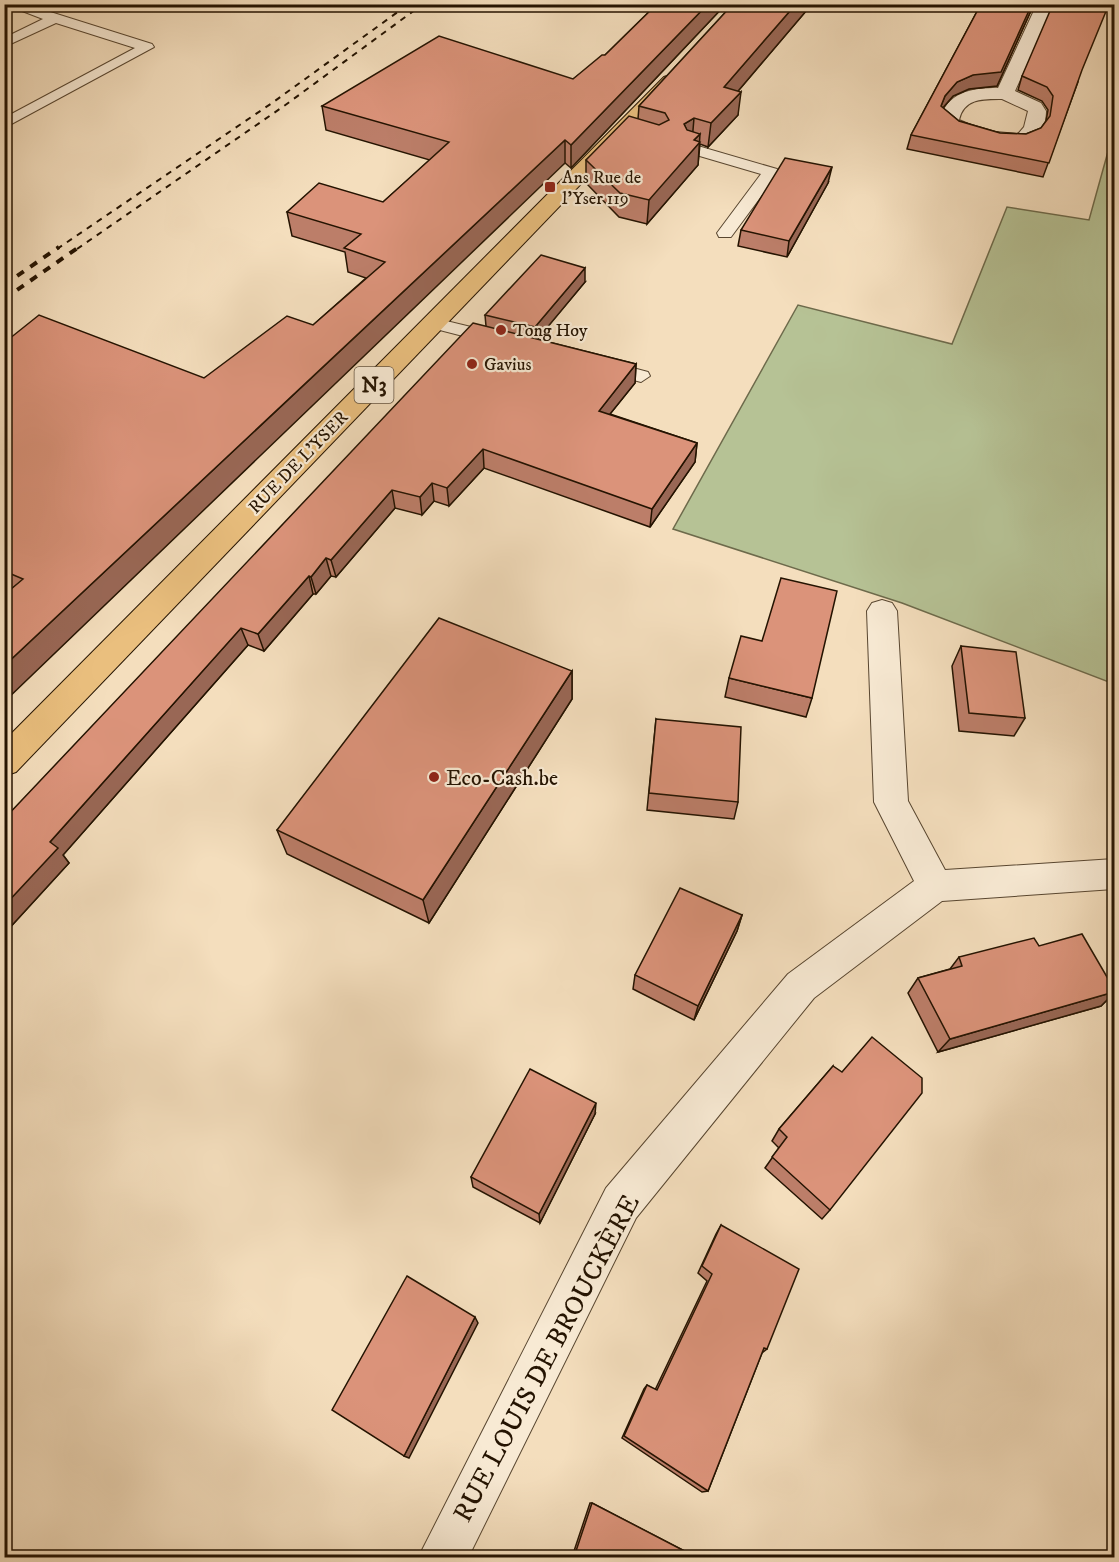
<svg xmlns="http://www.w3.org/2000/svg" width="1119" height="1562" viewBox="0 0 1119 1562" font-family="'IM FELL DW Pica',serif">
<rect width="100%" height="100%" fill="#f4debd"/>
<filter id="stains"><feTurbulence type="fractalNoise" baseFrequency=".00333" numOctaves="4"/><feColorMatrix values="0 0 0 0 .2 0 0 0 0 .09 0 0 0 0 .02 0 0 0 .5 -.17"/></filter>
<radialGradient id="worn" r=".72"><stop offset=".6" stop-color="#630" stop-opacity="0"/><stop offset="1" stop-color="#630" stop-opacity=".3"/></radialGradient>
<!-- green -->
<path fill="#b6c295" stroke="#6d6a4b" stroke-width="1.5" d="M1114,130V684L902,603L673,529L798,305L952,344L1007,207L1089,220Z"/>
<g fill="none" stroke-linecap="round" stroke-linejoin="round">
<!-- lane casing -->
<g stroke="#584630" stroke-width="2">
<g id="lane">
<path d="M4,4H25L152,44L154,47L4,128V118L135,48L56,23L4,47V38L43,19Z"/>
<path d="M691,144L777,169L779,172L731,237H719L717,233L761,174L686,152L683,149L686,146Z"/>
<path d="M434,318L504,335L507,339L498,345L428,327L425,323Z"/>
<path d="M603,360L648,372L650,376L641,382L596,370L594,366Z"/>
</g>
</g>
<!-- street casing -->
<g stroke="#584630" stroke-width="2">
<g id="street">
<path d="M1037,4H1054L1015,91L1041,103L1046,111C1046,122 1042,138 1031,143C1010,152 952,139 939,121C947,92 971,88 998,88ZM1002,99L1028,111L1024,127L1018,134L985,131L959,120C964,98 983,99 1002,99Z"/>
<path d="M882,600L892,603L897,611L908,801L945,870L1114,859V889L942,901L814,998L636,1218L468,1558H418L606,1188L788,974L914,881L874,802L867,611L872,603Z"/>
</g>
</g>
<!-- primary casing -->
<g stroke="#241301" stroke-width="2">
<path id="primary" d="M670,75L679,81L676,85L16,772L4,776V741L664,77Z"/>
</g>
<!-- lane -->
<use href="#lane" fill="#f8ead4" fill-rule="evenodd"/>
<!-- street -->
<use href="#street" fill="#f8ead4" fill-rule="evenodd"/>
<!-- primary -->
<use href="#primary" fill="#eabf7e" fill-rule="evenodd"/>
<!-- rail-far1 -->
<g stroke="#241301" stroke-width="2" stroke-dasharray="6 6" stroke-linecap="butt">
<path d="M57,249L272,103L406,6"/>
<path d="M77,249L284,106L423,4"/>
</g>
<!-- rail -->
<g stroke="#241301" stroke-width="4" stroke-dasharray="8 8" stroke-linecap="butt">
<path d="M4,285L59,247"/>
<path d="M4,299L79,247"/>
</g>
</g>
<!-- wall -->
<g fill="#bc7e69" stroke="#241301" stroke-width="1.5">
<path d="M657,4H726L571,168L565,163L10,590L4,588V343L204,378L313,325L366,278L348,272L345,252L292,236L287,212L383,202L430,160L326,130L322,106L573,79L605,55Z"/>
<path d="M733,4H812L738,91V115L708,147L700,144L698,165L647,224L619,217L586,183V160L638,119L639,106Z"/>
<path d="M981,4H1034L997,86L969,89L953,96L943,108L959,121L1000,133L1026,134L1041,128L1046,121L1048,110L1042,101L1018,90L1022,76L1078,82L1043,177L907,149L911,135Z"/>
<path d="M828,183L787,257L738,246L741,230Z"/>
<path d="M585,282L537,339L636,364L635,383L610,414L697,443L695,462L650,527L484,468L449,506L434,501L422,515L395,508L336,577L331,576L316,594H313L264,651L248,645L63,855L69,863L4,934V819L486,326L485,315Z"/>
<path d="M961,646L1025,718L1014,736L959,731L952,666Z"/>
<path d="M572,671V699L429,923L287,854L277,830Z"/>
<path d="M729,678L812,698L806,717L725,697Z"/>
<path d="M656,719L738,802L734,819L647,810Z"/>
<path d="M742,915L737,931L694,1020L633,989L635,975Z"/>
<path d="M959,957L1114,989V993L1101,1006L938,1052L908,993L918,978L950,969Z"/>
<path d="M833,1066L830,1210L822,1219L765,1168L779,1148L772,1141L779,1129Z"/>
<path d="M595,1114L540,1223L473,1187L471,1177Z"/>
<path d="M721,1225L767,1349L762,1353L708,1491L702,1492L622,1438L644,1389L647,1385L655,1390L707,1281L698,1273L716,1234Z"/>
<path d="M1110,1500H1114V1512Z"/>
<path d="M590,1503H592L696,1557H572Z"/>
</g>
<!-- shaded-wall -->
<g fill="#996755" stroke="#241301" stroke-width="1.5">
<path d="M708,4H726L571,168V145Z"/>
<path d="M796,4H812L722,110L724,87Z"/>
<path d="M1032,4H1034L997,86L969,89L953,96L941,110V106L945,96L957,82L973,75Z"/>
<path d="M741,92L738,115L708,147L711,123Z"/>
<path d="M694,118L692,142L684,124Z"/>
<path d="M700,134L698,165L647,224L649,200L694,140Z"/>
<path d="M565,140V163L4,702V666Z"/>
<path d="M832,167L828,183L787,257L789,241Z"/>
<path d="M585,268V282L536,341L535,327Z"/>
<path d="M636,364L635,383L598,429L599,411Z"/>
<path d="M697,443L695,462L650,527L652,509Z"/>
<path d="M483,449L484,468L449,506L447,488Z"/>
<path d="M432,483L434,501L422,515L420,497Z"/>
<path d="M392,490L395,508L336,577L331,560Z"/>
<path d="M326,558L331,576L316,594L311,577Z"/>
<path d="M309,576L313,594L264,651L258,634Z"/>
<path d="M241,628L248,645L63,855L69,863L4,934V906L50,842Z"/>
<path d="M572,671V699L429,923L423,900Z"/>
<path d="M742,915L737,931L694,1020L698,1006Z"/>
<path d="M1114,992V993L1101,1006L938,1052L950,1039Z"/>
<path d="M596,1103L595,1114L540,1223L539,1214Z"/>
<path d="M475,1317L478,1323L409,1458L404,1456Z"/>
</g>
<!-- building -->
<g fill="#db937a" stroke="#241301" stroke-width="1.5">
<path d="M657,4H708L571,145L565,140L4,666V595L23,579L4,571V343L39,315L204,378L287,316L313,325L385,262L344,248L361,234L287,212L319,183L383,202L449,142L322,106L439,36L573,79L602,55H605Z"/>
<path d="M733,4H796L724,87L741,92L711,123L694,118L684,124L687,130L700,134L694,140L700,142L649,200L620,193L586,160L629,116L659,125L669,120L665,113L639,106Z"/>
<path d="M981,4H1032L1001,72L973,75L957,82L945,96L941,106L959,121L1000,133L1026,134L1041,128L1050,116L1053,96L1047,87L1022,76L1053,4H1109L1082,70L1049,163L911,135Z"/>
<path d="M785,158L832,167L789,241L741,230Z"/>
<path d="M541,255L585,268L535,327L485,315Z"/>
<path d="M473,323L636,364L599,411L697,443L652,509L483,449L447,488L432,483L420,497L392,490L331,560L326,558L311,577L309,576L258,634L241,628L50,842L58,848L4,906V819Z"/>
<path d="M781,578L837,591L812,698L729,678L741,636L762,641Z"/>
<path d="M439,618L572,671L423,900L277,830Z"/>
<path d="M961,646L1016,652L1025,718L969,713Z"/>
<path d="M656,719L741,727L738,802L649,793Z"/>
<path d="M680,888L742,915L698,1006L635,975Z"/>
<path d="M1082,934L1114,989V992L950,1039L918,978L962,966L959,957L1034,938L1039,946Z"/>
<path d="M872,1037L922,1078V1093L830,1210L772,1157L787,1137L779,1129L833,1066L842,1072Z"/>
<path d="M530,1069L596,1103L539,1214L471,1177Z"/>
<path d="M721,1225L799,1269L767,1349L764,1348L708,1491L624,1436L647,1385L657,1390L712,1274L702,1266Z"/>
<path d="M407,1276L475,1317L404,1456L332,1410Z"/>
<path d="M592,1503L696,1557H574Z"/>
</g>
<!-- markers -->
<g fill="#8f2418" stroke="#f8ead4" stroke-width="2">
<rect x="544" y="181" width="12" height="12" rx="3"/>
<circle cx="501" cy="330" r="6"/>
<circle cx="472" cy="364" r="6"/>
<circle cx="434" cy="777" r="6"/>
</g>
<g text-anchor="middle" stroke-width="4.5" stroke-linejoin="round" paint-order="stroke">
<!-- far-poi labels -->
<g font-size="18" fill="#241301" stroke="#f8ead4" text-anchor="start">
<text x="562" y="183">Ans Rue de<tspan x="562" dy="21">l'Yser 119</tspan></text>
<text x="513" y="336">Tong Hoy</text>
<text x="484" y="370">Gavius</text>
</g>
<!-- far-street labels -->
<g font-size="18" fill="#241301" stroke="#f8ead4">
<text transform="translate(298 462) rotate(-46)" y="6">RUE DE L'YSER</text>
</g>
<!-- shield labels -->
<rect fill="#f8ead4" stroke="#645440" stroke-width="1.5" x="354.5" y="367" width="39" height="36" rx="4.5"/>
<g font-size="21" font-weight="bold" fill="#241301">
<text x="374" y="392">N3</text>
</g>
<!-- poi labels -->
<g font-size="22" fill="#241301" stroke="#f8ead4" text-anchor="start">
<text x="446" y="785">Eco-Cash.be</text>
</g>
<!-- near-street labels -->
<g font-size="27" fill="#241301" stroke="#f8ead4">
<text transform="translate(546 1358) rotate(-62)" y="9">RUE LOUIS DE BROUCKÈRE</text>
</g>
</g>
<!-- margin -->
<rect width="1119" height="1562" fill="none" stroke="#f4debd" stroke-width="24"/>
<rect x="6" y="6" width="1107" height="1550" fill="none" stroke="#241301" stroke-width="3"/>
<rect x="12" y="12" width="1095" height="1538" fill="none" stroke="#241301" stroke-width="1.5"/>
<rect width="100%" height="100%" filter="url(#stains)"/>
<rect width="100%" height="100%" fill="url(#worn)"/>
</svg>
